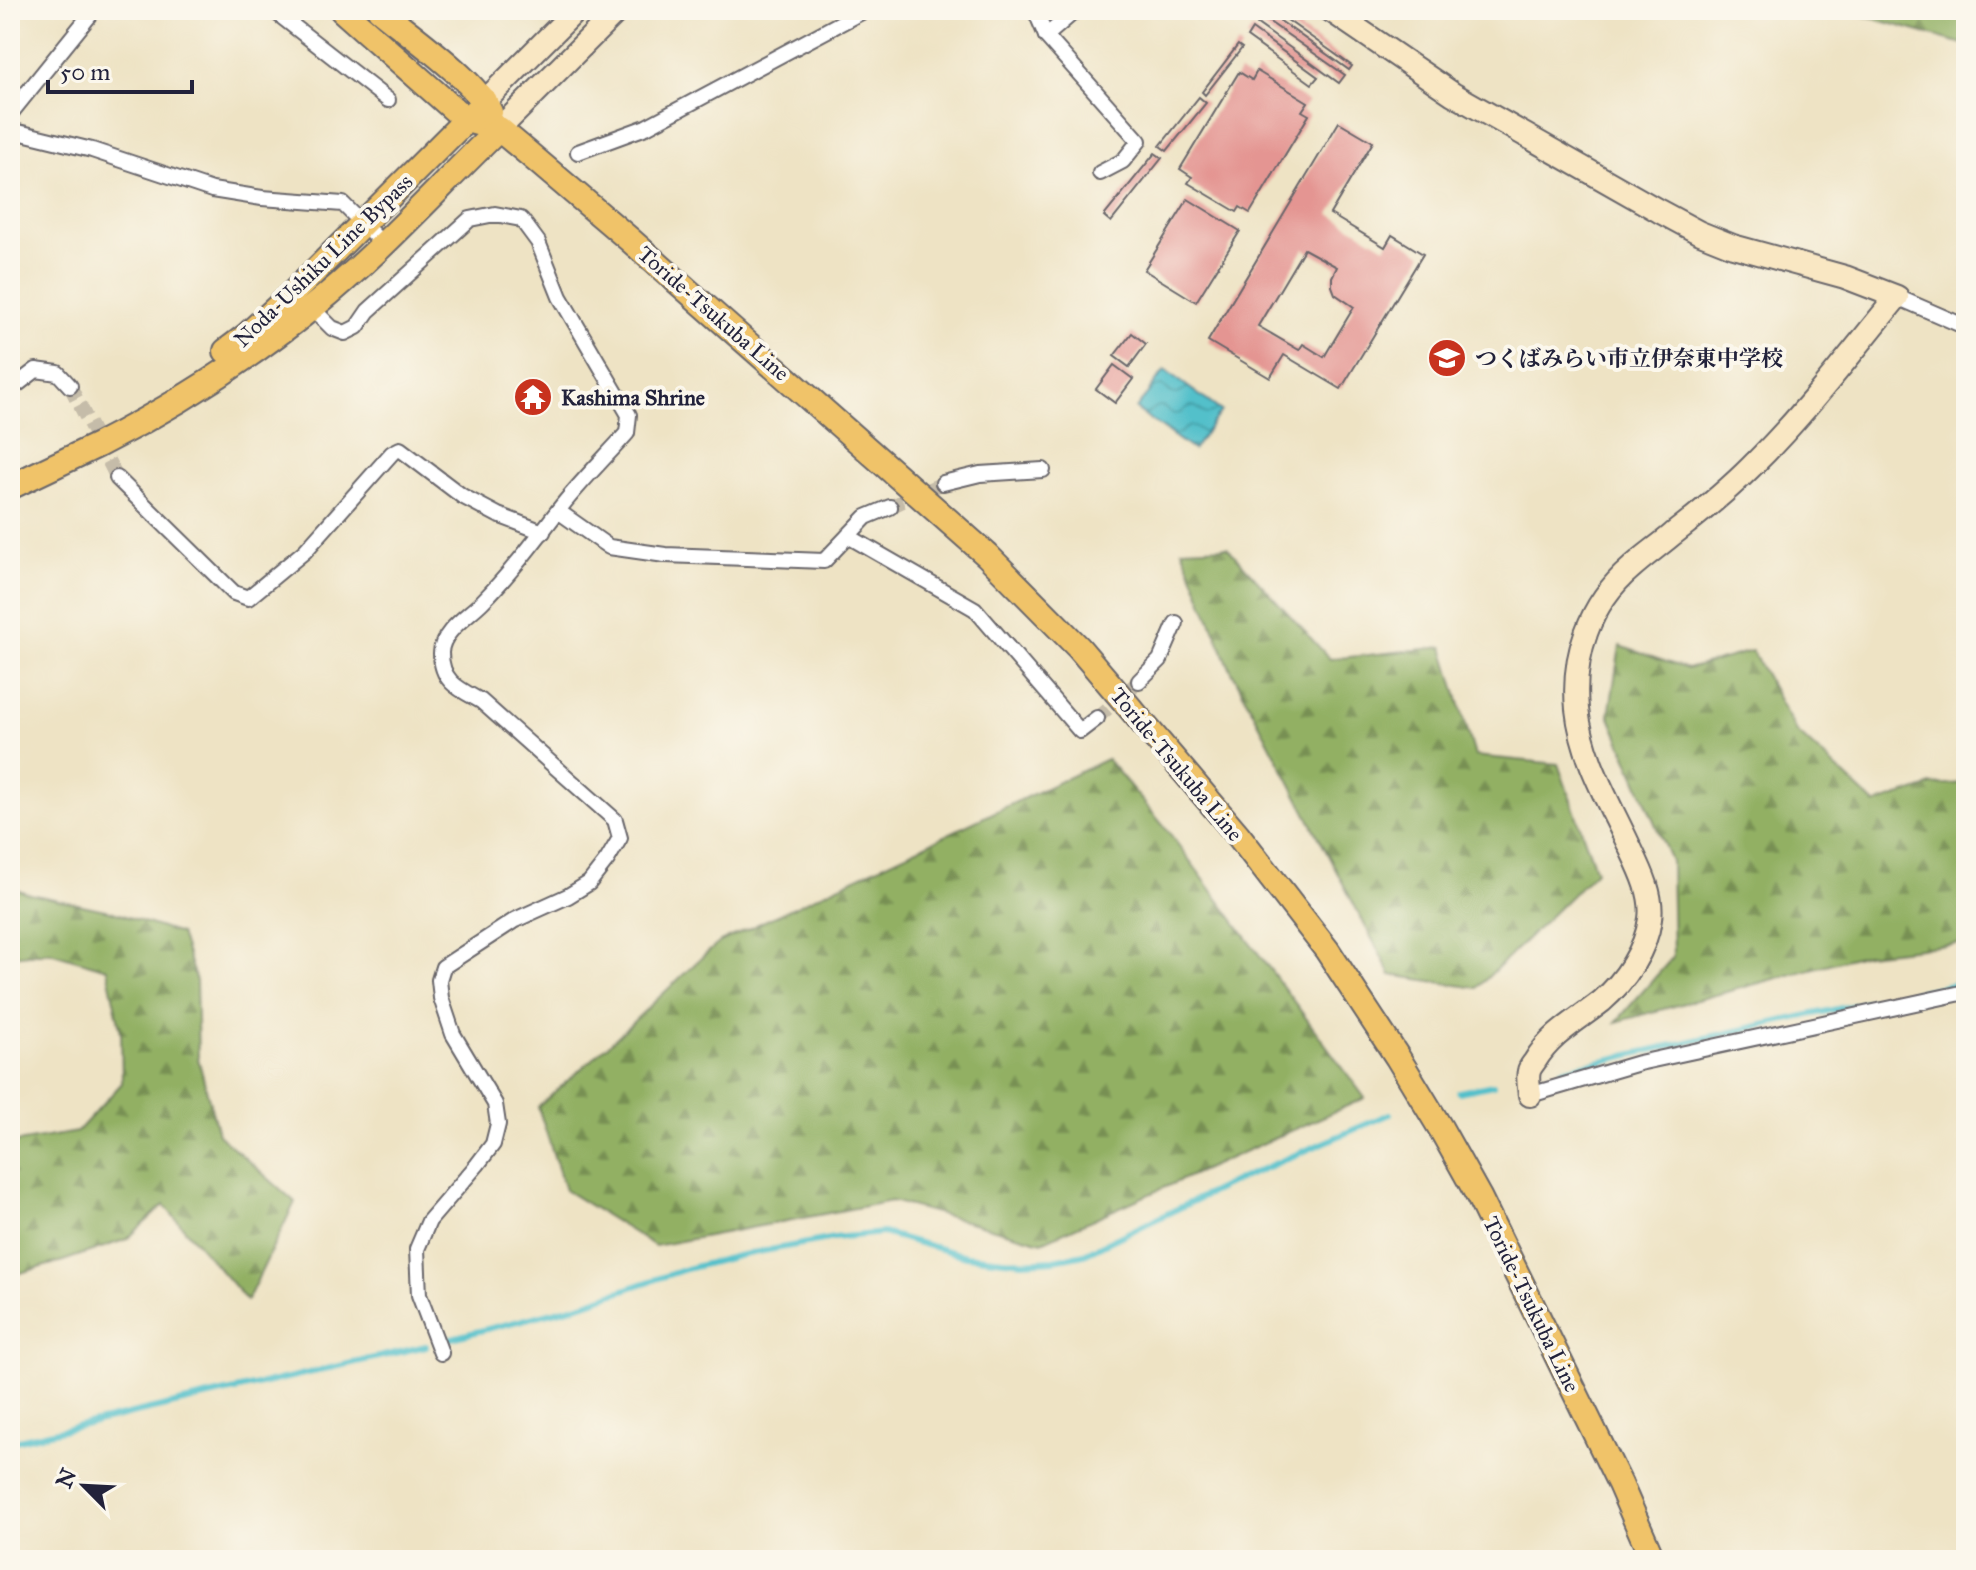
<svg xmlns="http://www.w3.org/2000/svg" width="1976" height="1570" viewBox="0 0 1976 1570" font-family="'IM FELL Great Primer','Noto Serif JP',serif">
<defs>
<pattern id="forest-firs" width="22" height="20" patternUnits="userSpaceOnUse" patternTransform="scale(2)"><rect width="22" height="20" fill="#92b063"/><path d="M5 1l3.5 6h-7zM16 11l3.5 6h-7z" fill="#778f53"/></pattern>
<pattern id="water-waves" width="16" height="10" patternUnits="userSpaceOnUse" patternTransform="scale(2)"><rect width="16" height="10" fill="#53c0ca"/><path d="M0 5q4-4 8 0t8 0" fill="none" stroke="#449ca5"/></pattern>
</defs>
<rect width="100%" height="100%" fill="#fbf7ec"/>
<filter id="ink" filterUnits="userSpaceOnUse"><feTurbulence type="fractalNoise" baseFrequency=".0125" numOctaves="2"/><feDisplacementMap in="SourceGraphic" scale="16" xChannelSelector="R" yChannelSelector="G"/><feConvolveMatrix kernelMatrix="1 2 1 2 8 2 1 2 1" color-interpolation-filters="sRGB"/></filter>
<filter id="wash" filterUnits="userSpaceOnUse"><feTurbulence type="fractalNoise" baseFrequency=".006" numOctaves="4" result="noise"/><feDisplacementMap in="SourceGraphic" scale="32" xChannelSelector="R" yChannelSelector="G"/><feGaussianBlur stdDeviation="1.8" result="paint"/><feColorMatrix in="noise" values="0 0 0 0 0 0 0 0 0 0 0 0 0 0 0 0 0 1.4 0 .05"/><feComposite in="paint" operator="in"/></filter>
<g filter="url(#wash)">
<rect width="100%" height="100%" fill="#eee3c4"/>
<!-- forest -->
<g fill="url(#forest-firs)" stroke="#5a694f" stroke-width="2">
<path d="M1843,10H1966V45Z"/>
<path d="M1227,547L1330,659L1443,647L1475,756L1558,764L1596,871L1477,988L1391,975L1229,666L1182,549Z"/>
<path d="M1620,646L1687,669L1752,651L1796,731L1875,804L1932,785L1966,783V943L1866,954L1616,1022L1673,957L1671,861L1609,715Z"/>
<path d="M1107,759L1168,831L1365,1098L1042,1242L892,1201L655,1246L565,1190L538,1107L617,1037L700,959L720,942Z"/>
<path d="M10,886L26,893L110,911L180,934L196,981L198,1058L218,1134L295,1202L247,1301L164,1205L127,1239L63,1261L10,1276L11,1143L77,1132L122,1083L121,1032L107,969L50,952L10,956Z"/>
</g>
<!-- water -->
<path fill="url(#water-waves)" stroke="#3a7182" stroke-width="2" d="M1165,370L1221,411L1193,450L1136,409Z"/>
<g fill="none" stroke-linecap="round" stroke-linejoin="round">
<!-- stream -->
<g stroke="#53c0ca" stroke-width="6">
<path d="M1562,1070L1804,1016L1966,982"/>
<path d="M1459,1092L1493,1085"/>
<path d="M444,1340L573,1307L686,1269L737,1256L834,1238L883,1233L966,1256L1023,1262L1054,1260L1084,1254L1235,1181L1390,1114"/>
<path d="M10,1442L426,1346"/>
</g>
</g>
<g id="blocks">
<!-- building -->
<g fill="#e49592" fill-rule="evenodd">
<path d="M1265,10H1273L1352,66L1349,70Z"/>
<path d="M1261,16L1345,75L1339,83L1256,23Z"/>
<path d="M1252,29L1318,77L1312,84L1247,37Z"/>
<path d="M1238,45L1242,48L1205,95L1202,92Z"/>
<path d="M1257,71L1308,102L1302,111L1309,115L1250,213L1240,207L1237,212L1188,183L1192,177L1180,169L1239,72L1252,80Z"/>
<path d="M1199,97L1206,103L1167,151L1160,146Z"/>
<path d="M1339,122L1373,142L1330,214L1385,247L1392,235L1423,254L1341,389L1284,355L1270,378L1208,341ZM1304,249L1337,267L1332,277V286L1335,294L1354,307L1324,357L1303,344L1299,350L1258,326Z"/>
<path d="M1155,153L1162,158L1111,222L1104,216Z"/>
<path d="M1188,199L1240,231L1196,302L1144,270Z"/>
<path d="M1132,333L1146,344L1129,367L1114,356Z"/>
<path d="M1114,365L1133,379L1115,403L1096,389Z"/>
</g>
</g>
</g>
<g filter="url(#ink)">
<use href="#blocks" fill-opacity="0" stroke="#69666b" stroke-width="2"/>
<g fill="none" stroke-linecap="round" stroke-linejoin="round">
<!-- street-tunnel -->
<g stroke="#c5bca9" stroke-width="14" stroke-dasharray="14 7" stroke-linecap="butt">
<path d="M70,386L117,478"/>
<path d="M890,507L943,483"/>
<path d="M1097,718L1139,681"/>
</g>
<!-- street casing -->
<g stroke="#69666b" stroke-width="18">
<g id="street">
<path d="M273,10L388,100"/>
<path d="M1035,10L1046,36L1139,141L1123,161L1100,173"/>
<path d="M1046,36L1076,10"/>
<path d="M10,114L94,10"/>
<path d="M10,130L92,150L212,190L262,198L343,204L383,244"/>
<path d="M578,152L646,127L865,10"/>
<path d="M1897,297L1966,327"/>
<path d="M309,305L332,328L345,333L357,327L368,311L470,219L495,214L521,219L538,242L560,297L629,415L627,433C604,459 578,484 557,512C533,543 510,574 482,602C468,616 441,632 441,653C441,682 459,689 481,701L615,820L620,838L607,860L589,883L568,896L515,920L443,967L439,980L441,998L453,1034L495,1104L498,1124L493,1144L477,1165L429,1221L417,1249L419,1295L441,1353"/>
<path d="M10,390L36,370L58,373L70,386"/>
<path d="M117,478L234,593L248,598L305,551L392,453L400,449L462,496L498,515L543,532"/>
<path d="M943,483L980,474L1043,470"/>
<path d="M558,511L609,547L665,555L824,561L866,517L890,507"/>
<path d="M848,536L975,609L1080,731L1097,718"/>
<path d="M1139,681L1160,660L1176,623"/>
<path d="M1530,1095L1639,1063L1966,992"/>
</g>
</g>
<!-- secondary casing -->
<g stroke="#69666b" stroke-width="26">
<g id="secondary">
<path d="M1330,10L1453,94L1659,211L1698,232L1733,246L1845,277L1897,297C1850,354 1804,415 1751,467C1727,491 1700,513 1673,534C1659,546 1644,556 1631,568C1589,604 1572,656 1577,709C1582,756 1606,797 1626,839C1637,863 1654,892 1650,919C1646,950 1625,981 1602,1001C1578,1020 1551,1034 1535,1061C1533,1064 1530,1067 1529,1071C1527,1078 1529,1088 1530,1095"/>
<path d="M485,101L576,10"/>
<path d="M499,129L618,10"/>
</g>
</g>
<!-- primary casing -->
<g stroke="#69666b" stroke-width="28">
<g id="primary">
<path d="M342,10L466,120L499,129L529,154L629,239L987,555L1079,648L1238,835L1327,950L1398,1058L1441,1129L1479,1197L1620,1484L1653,1560"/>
<path d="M380,10C409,34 475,80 490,112"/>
<path d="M226,351L246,336L293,293L485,101"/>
<path d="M10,487C39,473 69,459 98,445C175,406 247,360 314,306C380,253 438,188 499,129"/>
</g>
</g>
<!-- street -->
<use href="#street" stroke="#fff" stroke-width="14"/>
<!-- secondary -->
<use href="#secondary" stroke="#f9e7c3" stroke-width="22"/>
<!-- primary -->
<use href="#primary" stroke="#f0c369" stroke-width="24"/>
</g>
</g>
<!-- icons -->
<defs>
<g id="school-disc" transform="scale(2)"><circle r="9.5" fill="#c8321e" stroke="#fbf7ec"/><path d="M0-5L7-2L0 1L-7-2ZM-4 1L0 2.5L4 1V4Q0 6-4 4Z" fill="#fff"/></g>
<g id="temple-disc" transform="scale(2)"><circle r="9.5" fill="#c8321e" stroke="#fbf7ec"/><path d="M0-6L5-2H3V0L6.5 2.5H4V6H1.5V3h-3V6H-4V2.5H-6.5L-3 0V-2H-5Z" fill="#fff"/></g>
</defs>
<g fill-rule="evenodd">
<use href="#school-disc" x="1447" y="358"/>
<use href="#temple-disc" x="533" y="397"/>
</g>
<g text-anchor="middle" stroke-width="8" stroke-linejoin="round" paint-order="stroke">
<!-- street labels -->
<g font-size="22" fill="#22223b" stroke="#fbf7ec">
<text transform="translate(323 260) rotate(-44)" y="8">Noda-Ushiku Line Bypass</text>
<text transform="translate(714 313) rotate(41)" y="8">Toride-Tsukuba Line</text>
<text transform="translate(1177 764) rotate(50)" y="8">Toride-Tsukuba Line</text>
<text transform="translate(1532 1304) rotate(64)" y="8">Toride-Tsukuba Line</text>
</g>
<!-- poi labels -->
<g font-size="22" font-weight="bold" fill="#22223b" stroke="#fbf7ec" text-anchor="start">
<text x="1475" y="366">つくばみらい市立伊奈東中学校</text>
<text x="561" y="405">Kashima Shrine</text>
</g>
</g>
<!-- margin -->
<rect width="1976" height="1570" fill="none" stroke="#fbf7ec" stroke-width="40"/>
<!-- north arrow -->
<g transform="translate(84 1486) rotate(294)" stroke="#fbf7ec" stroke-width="6" paint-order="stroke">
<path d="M0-6L14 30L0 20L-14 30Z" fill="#22223b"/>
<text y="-12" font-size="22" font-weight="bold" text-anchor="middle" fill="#22223b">N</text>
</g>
<!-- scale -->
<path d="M48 80v12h144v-12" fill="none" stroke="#22223b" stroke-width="4"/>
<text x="60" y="80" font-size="24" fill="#22223b" stroke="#fbf7ec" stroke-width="6" paint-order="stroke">50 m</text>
</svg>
